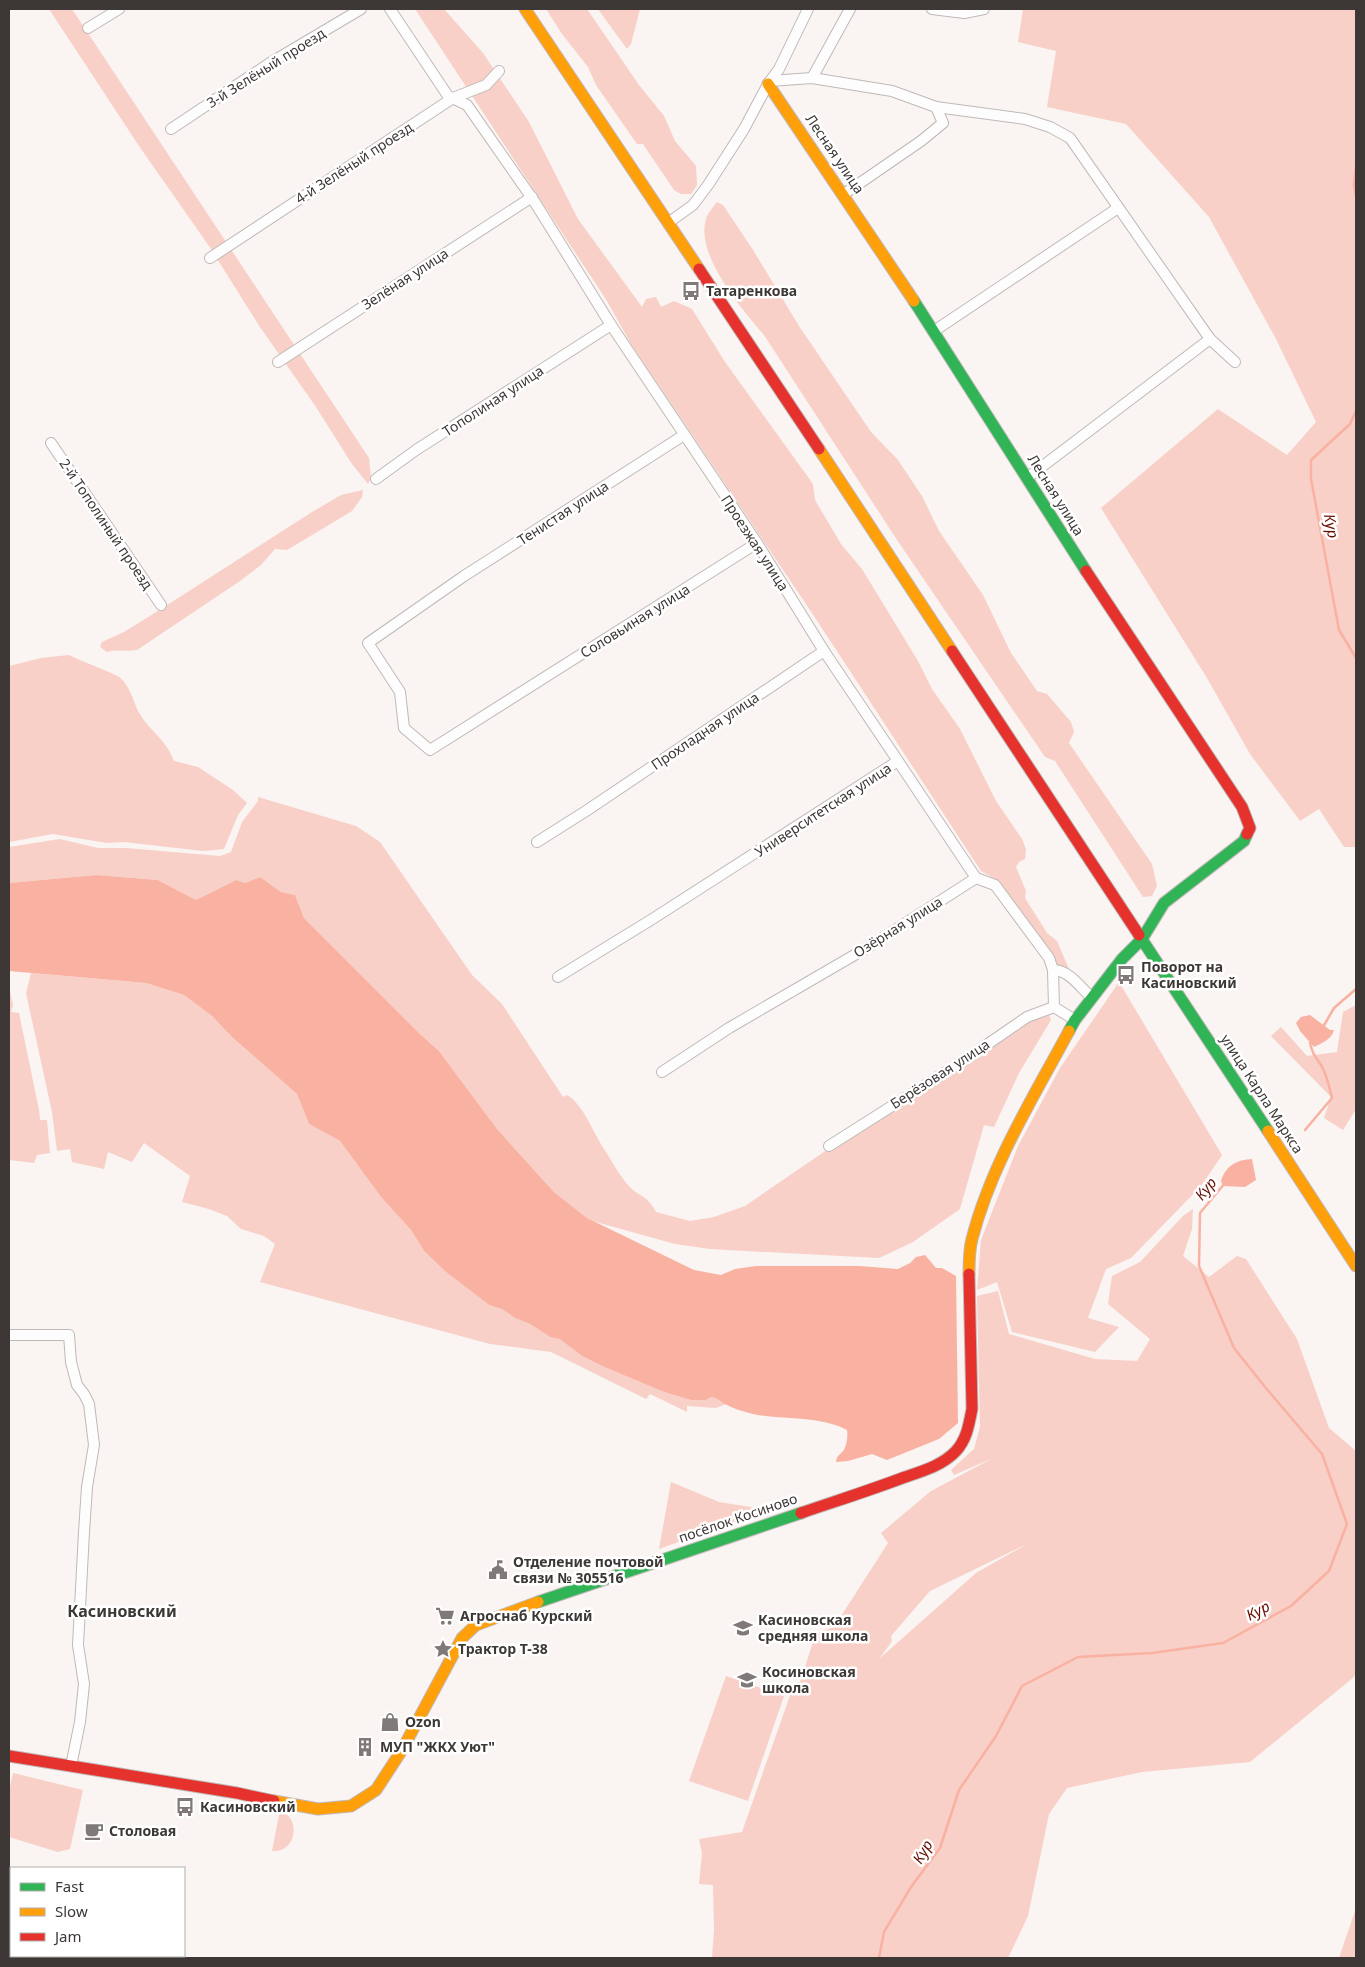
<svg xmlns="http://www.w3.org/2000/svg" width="1365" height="1967" viewBox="0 0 1365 1967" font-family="'Noto Sans',sans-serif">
<rect width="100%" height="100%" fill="#faf4f2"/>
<!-- green -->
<g fill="#f8d0c7" fill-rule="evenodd">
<path d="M49,9H72L369,458L371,478L368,484L352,464L316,407L260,327L209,246L139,146Z"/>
<path d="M415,9H444L483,53L529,122L578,219L642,307L646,299L656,297L661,307L674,301L692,309L725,362L813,484L815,500L841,544L862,569L918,661L932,689L960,729L996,801L1022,839L1026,849L1025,859L1019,862L1016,867L1026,891L1025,898L1047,933L1057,941L1069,969L1053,967L997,880L981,871L810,610L631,344L607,301Z"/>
<path d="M546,9H587L639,85L664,116L675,141L696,166L697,185L691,194H681L674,190L643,144H637L596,85L588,67L562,34Z"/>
<path d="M598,9H640L631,44L627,49Z"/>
<path d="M1023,9H1356V847H1344L1319,809L1300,821L1250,754L1207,678L1101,508L1218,409L1287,455L1316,422L1276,339L1209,217L1126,124L1047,107L1056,51L1018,42Z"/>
<path d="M717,202L723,205L753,250L799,326L871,432L898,460L922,496L939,531L983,595L1011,653L1037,691L1047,694L1071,722L1074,732L1069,743L1152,864L1157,886L1152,896L1143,897L1055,761L1045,757L897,540L764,335C742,309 695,255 706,219C708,213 713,207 717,202Z"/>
<path d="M363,490L362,497L352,511L287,550L275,549L261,565L240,581L137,650C126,652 117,649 107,652L100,647L102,642L124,632L161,609L312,512L341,495Z"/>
<path d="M69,655C84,663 103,668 119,677C129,684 133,700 138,711C149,731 166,739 174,761L198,767L233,790L247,803L238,815L224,849L203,851L124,842L107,843L53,834L9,842V666L41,658Z"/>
<path d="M258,797L356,826L380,842L472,975L502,1004L563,1097L567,1095C583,1104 594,1134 604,1149C612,1161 619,1175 628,1185C638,1197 647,1194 656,1212L690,1221L714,1217L745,1206L859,1128L1047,1007L1051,1020L1019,1073L994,1127L984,1125L960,1209L913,1242L879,1258L710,1249L675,1244L596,1222L587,1218L554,1192L497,1129L439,1051L420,1034L304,918L295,895L281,892L260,877L245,883L236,880L196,900L158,880L96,875L9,883V847L60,839L98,848H126L220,856L231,852L242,822L258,801Z"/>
<path d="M31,973L146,983L184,995L212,1016L232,1037L297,1094L309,1124L340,1141L381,1197L411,1230L424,1251L446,1272L489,1305L502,1309L515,1318L530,1324L550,1337L560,1338L582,1356L602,1366L664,1392L691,1400H706L711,1397L718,1398L726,1404L716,1408L687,1406V1412L650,1394L646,1399L551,1352L490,1344L260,1282L275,1244L264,1236L241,1229L227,1216L209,1209L182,1202L190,1176L144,1143L132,1162L108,1152L104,1169L72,1162L70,1149L57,1151L52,1112L26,993Z"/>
<path d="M1119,982L1222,1155L1201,1186L1131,1258L1106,1269L1088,1318L1119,1327L1095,1352L1012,1332L997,1282L977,1290L981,1240L1018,1146L1060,1068Z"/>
<path d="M9,986L13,1005L11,1012L19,1013L39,1110L40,1120H47L50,1153L37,1155L34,1163L9,1160Z"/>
<path d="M1356,1005V1109L1343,1130L1324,1118L1331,1097L1271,1036L1281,1027L1307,1056L1337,1052L1343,1012Z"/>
<path d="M1193,1209L1192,1229L1183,1256L1209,1277L1237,1256L1246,1259L1297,1339L1329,1428L1356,1451V1672L1354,1677L1250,1762L1142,1772L1067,1788L1049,1814L1028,1916L1008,1958H712L714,1930L713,1885L699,1884L702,1853L699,1839L742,1832L794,1684L800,1682L816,1633L834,1627L888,1543L881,1533L931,1491L993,1458L954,1475L951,1470L974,1449L980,1427L977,1296L998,1291L1009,1334L1095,1359L1137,1361L1150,1339L1108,1304L1112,1276L1140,1262L1183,1216ZM1027,1544L976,1573L879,1659L892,1641L891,1636L930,1591Z"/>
<path d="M671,1482L719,1502L768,1510L659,1549Z"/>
<path d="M726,1676L784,1696L748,1801L689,1781Z"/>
<path d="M13,1773L83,1790L70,1849L58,1852L9,1837V1792Z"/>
<path d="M280,1810C302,1819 296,1853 272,1851Z"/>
<path d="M1356,1908V1958H1339Z"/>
</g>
<!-- water -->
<g fill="#f9b1a2">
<path d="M96,875L158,880L196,900L236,880L245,883L260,877L281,892L295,895L304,918L420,1034L439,1051L497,1129L554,1192L587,1218L694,1270L721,1275L735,1269L756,1266H859L898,1269L910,1263L916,1257L925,1255L936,1268H942L956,1276L958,1423L939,1439L887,1460L872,1454L848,1461L836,1462C837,1455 839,1456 843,1451C847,1446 848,1436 847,1430C819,1416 789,1420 758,1415C749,1413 733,1409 725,1404C720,1401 718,1398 711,1397L706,1400H691L664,1392L602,1366L582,1356L560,1339L550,1337L530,1324L515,1318L502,1309L489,1305L446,1272L424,1251L411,1230L381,1197L340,1141L309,1124L297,1094L232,1037L212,1016L184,995L146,983L9,971V883Z"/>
<path d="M1310,1015L1330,1030H1334C1332,1039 1322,1043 1314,1047L1300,1031L1296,1023L1301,1017Z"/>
<path d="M1252,1159L1256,1180L1245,1187L1223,1186L1221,1181C1226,1165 1237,1160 1252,1159Z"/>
</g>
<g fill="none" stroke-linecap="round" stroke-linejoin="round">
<!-- stream -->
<g stroke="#f9b1a2" stroke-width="2.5">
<path d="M1356,166L1354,185L1356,196"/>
<path d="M1356,411L1350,424L1311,460V479L1339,630L1356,658"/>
<path d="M1323,1027L1334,1008L1356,989"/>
<path d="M1305,1130L1332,1098C1329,1086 1327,1075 1321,1065C1315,1056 1313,1055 1310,1043L1312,1041"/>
<path d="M879,1958L884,1932L911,1887L940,1848L959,1790L996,1736L1022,1686L1078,1657L1152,1653L1223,1643L1291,1606L1329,1571L1347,1524L1322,1454L1265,1387L1234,1348L1199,1266L1200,1213L1225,1183"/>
</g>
<!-- street casing -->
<g stroke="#bfb9b8" stroke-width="12">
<g id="street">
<path d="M390,9L448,96L467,105L534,201L611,325L757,543L824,651L898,761"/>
<path d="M932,9L964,13L984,9"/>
<path d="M88,28L119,9"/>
<path d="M812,78L850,9"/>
<path d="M770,81L812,78L892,91L936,107L1025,119L1050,127L1070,138L1210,339L1235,362"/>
<path d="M171,129L270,63L361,9"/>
<path d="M844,194L921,141L943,123L936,107"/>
<path d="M668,223L693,205L708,185L744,129L768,84L779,69L808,9"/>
<path d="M210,258L453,98L486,85L499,71"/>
<path d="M934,331L1118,208"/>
<path d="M278,362L532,197"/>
<path d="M684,435L464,576L368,643L400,692L404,728L430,750L757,543"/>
<path d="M51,443L161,605"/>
<path d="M1027,478L1210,339"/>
<path d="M376,479L416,450L611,325"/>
<path d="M537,842L586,811L824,651"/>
<path d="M1053,970C1069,970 1080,987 1091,997"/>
<path d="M558,977L654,918L898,761L976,878"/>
<path d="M662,1072L729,1028L870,946L976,878L995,885L1049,958L1053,970L1054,1007L1075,1020"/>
<path d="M829,1146L966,1059L1027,1017L1054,1007"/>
<path d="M9,1335H69L71,1362L77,1385L84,1394L89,1404L94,1445L87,1487L84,1532L78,1645L84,1684L80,1722L71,1766"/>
</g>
</g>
<!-- fast casing -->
<g stroke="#bfb9b8" stroke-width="13">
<g id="fast">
<path d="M914,301L1086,571"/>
<path d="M1139,935L1268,1131"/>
<path d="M1069,1031L1075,1020L1122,959L1142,939L1164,903L1244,841L1247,834"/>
<path d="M538,1602L801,1513"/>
</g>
</g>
<!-- slow casing -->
<g stroke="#bfb9b8" stroke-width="13">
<g id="slow">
<path d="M525,9L699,269"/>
<path d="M768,84L914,301"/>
<path d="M819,449L952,651"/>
<path d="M1268,1131L1356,1266"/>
<path d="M969,1274C969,1262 969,1250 972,1239C991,1165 1033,1098 1069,1031"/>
<path d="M274,1801L318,1809L351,1806L376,1790L402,1750L462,1638L476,1625L538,1602"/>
</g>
</g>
<!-- jam casing -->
<g stroke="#bfb9b8" stroke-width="13">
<g id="jam">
<path d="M699,269L819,449"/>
<path d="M1086,571L1242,807L1250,828L1247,834"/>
<path d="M952,651L1139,935"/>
<path d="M801,1513C836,1501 871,1490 905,1477C923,1471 943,1465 956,1451C967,1439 969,1424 972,1409L969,1274"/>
<path d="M9,1756L237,1793L274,1801"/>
</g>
</g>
<!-- street -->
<use href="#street" stroke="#fefdfd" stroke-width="10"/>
<!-- fast -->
<use href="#fast" stroke="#30b455" stroke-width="11"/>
<!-- slow -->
<use href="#slow" stroke="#ff9f0a" stroke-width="11"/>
<!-- jam -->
<use href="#jam" stroke="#e5322d" stroke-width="11"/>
</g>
<!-- icons -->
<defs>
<g id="bus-bare" transform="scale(1.5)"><path d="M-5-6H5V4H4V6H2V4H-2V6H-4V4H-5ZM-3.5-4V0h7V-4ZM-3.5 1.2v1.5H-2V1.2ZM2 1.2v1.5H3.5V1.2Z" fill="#7f7978" stroke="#fff" stroke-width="2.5" paint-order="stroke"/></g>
<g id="civic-bare" transform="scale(1.5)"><path d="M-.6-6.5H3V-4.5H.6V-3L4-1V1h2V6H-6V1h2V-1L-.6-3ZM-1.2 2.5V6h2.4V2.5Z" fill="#7f7978" stroke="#fff" stroke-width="2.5" paint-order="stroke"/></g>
<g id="supermarket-bare" transform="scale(1.5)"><path d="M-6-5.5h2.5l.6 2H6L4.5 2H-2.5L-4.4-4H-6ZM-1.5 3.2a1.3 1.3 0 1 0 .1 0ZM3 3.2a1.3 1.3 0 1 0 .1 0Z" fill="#7f7978" stroke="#fff" stroke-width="2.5" paint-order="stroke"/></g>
<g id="school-bare" transform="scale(1.5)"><path d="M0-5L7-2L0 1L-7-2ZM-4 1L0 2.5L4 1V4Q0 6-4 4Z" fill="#7f7978" stroke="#fff" stroke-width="2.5" paint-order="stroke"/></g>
<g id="sight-bare" transform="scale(1.5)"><path d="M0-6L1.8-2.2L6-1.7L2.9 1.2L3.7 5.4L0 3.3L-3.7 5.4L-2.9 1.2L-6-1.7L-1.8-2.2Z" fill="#7f7978" stroke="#fff" stroke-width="2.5" paint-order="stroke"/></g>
<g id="shop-bare" transform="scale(1.5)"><path d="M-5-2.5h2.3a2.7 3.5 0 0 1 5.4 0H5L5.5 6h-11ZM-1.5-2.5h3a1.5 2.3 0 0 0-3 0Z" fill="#7f7978" stroke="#fff" stroke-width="2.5" paint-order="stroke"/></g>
<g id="building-bare" transform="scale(1.5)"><path d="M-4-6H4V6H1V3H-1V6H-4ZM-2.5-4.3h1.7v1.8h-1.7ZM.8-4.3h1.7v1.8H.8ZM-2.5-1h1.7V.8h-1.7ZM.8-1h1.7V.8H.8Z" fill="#7f7978" stroke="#fff" stroke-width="2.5" paint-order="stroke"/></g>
<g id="cafe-bare" transform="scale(1.5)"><path d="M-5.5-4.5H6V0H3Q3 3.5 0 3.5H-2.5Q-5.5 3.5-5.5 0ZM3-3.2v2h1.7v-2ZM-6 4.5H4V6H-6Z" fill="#7f7978" stroke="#fff" stroke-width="2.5" paint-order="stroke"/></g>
</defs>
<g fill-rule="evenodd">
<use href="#bus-bare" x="691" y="291"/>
<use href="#bus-bare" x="1126" y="975"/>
<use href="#civic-bare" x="498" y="1570"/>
<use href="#supermarket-bare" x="445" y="1616"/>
<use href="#school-bare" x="743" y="1628"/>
<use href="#sight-bare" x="443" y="1649"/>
<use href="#school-bare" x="747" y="1680"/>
<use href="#shop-bare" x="390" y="1722"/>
<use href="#building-bare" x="365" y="1747"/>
<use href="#bus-bare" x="185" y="1807"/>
<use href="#cafe-bare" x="94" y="1831"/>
</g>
<g text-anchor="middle" stroke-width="5" stroke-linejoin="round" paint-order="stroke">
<!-- street labels -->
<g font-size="14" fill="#3d3736" stroke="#fff">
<text transform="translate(266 68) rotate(-32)" y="5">3-й Зелёный проезд</text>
<text transform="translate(835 154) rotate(56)" y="5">Лесная улица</text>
<text transform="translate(354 163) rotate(-33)" y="5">4-й Зелёный проезд</text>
<text transform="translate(405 279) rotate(-33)" y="5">Зелёная улица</text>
<text transform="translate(493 401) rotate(-33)" y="5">Тополиная улица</text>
<text transform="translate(1056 495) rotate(58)" y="5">Лесная улица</text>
<text transform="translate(563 513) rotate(-33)" y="5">Тенистая улица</text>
<text transform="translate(106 524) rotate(56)" y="5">2-й Тополиный проезд</text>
<text transform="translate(755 543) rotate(57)" y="5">Проезжая улица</text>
<text transform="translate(635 621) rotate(-32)" y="5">Соловьиная улица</text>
<text transform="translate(705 731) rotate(-34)" y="5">Прохладная улица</text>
<text transform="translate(823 810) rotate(-33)" y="5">Университетская улица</text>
<text transform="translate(898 927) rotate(-32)" y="5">Озёрная улица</text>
<text transform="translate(940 1074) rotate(-33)" y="5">Берёзовая улица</text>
<text transform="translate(1262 1094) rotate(57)" y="5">улица Карла Маркса</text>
<text transform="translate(738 1518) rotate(-19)" y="5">посёлок Косиново</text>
</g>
<!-- poi labels -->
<g font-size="14" font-weight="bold" fill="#3d3736" stroke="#fff" text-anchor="start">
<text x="706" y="296">Татаренкова</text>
<text x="1141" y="972">Поворот на<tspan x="1141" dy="16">Касиновский</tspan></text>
<text x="513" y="1567">Отделение почтовой<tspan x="513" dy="16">связи № 305516</tspan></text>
<text x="460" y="1621">Агроснаб Курский</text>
<text x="758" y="1625">Касиновская<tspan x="758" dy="16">средняя школа</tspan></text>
<text x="458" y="1654">Трактор Т-38</text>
<text x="762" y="1677">Косиновская<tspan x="762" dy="16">школа</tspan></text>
<text x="405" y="1727">Ozon</text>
<text x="380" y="1752">МУП "ЖКХ Уют"</text>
<text x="200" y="1812">Касиновский</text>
<text x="109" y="1836">Столовая</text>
</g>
<!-- water labels -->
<g font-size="15" font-style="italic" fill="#660e00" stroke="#fff">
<text transform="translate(1331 526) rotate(79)" y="5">Кур</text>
<text transform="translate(1206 1189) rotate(-51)" y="5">Кур</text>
<text transform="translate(1258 1611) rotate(-28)" y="5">Кур</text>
<text transform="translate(923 1852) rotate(-60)" y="5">Кур</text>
</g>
<!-- quarter labels -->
<g font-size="16" font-weight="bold" fill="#3d3736" stroke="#fff">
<text x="122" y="1617">Касиновский</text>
</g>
</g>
<!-- border -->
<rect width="1365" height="1967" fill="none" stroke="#3d3736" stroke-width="20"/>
<!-- legend -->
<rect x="10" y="1867" width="175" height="90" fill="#ffffff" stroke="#b1afaf"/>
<rect x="20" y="1883" width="25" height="8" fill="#30b455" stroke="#b1afaf"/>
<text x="55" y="1892" font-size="15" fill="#3d3736">Fast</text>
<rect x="20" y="1908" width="25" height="8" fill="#ff9f0a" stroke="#b1afaf"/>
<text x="55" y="1917" font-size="15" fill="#3d3736">Slow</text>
<rect x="20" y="1933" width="25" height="8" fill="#e5322d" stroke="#b1afaf"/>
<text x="55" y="1942" font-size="15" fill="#3d3736">Jam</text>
</svg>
